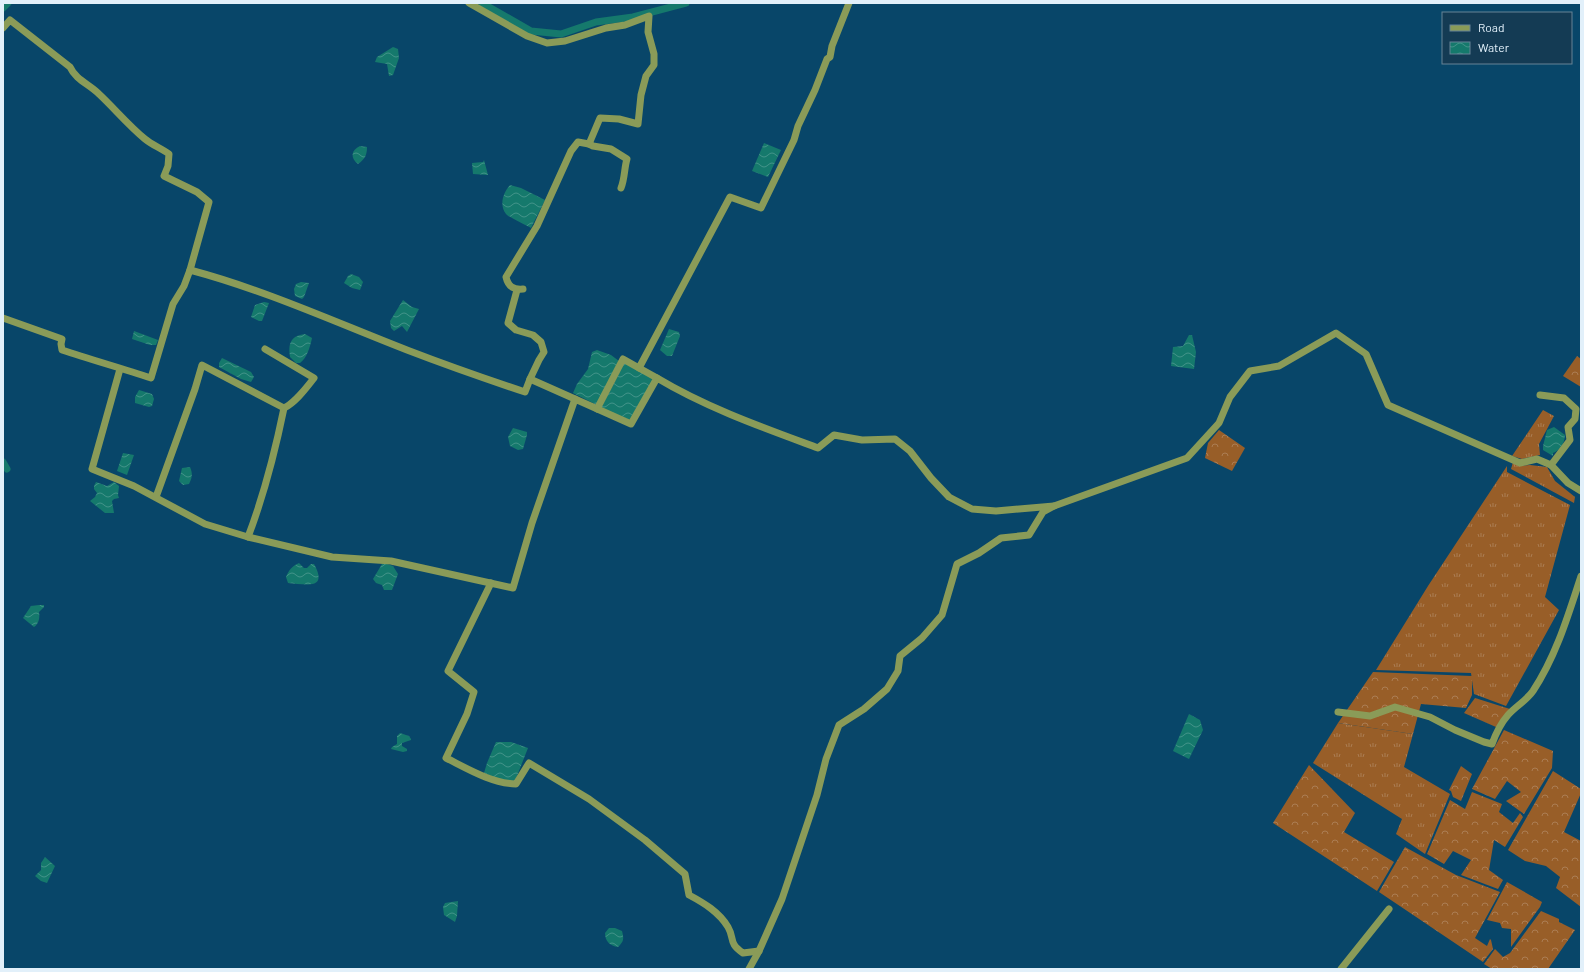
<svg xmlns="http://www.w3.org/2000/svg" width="1584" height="972" viewBox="0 0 1584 972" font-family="Barlow,sans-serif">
<defs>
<pattern id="grass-tufts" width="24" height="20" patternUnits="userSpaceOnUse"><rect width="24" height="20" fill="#985e28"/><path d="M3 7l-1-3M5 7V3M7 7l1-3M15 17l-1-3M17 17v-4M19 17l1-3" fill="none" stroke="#ab7d53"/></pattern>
<pattern id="forest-crowns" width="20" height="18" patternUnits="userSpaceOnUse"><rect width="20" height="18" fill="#985e28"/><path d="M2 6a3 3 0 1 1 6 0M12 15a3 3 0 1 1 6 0" fill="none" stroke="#ab7d53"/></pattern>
<pattern id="water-waves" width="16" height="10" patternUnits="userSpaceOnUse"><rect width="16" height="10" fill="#15796c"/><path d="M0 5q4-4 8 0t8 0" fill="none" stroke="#429389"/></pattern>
</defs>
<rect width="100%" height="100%" fill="#084669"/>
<!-- grass -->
<g fill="url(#grass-tufts)">
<path d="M1543,410L1554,416L1539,444L1540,455L1522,459L1512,456Z"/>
<path d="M1513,462L1519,466L1530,465L1547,467L1555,481L1575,497L1574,503L1511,469Z"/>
<path d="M1507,466V472L1570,505L1545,597L1559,610L1506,706L1474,694L1471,673L1376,670L1428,586Z"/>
<path d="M1338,723L1413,734L1404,767L1450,794L1425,854L1396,834L1402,819L1313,763Z"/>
</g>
<!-- forest -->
<g fill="url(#forest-crowns)">
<path d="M1577,356L1581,359V387L1563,376Z"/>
<path d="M1219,430L1245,448L1232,471L1205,458L1208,443Z"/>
<path d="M1373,672L1472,676V695L1466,708L1421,704L1413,734L1338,723Z"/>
<path d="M1475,698L1510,709L1496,727L1464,713Z"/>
<path d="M1504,730L1553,751L1552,768L1524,814L1506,801L1521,792L1507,781L1495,799L1472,789Z"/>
<path d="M1309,765L1355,813L1344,832L1394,862L1377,891L1273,823Z"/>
<path d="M1461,766L1472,774L1461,801L1453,797L1451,791L1449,790Z"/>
<path d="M1553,771L1581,789V793L1564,832L1581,841V907L1556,888L1560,877L1546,866L1525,861L1508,850Z"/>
<path d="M1472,792L1502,804L1499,812L1513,823L1520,813L1523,817L1505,847L1494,840L1489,870L1503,880L1498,889L1461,875L1471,860L1453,851L1444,864L1427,854L1450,800L1465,809Z"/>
<path d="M1405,847L1456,875L1500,892L1475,938L1487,946L1490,939L1491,940L1493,949L1483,962L1379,892Z"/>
<path d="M1507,882L1542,902L1540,907L1511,947V929L1502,928L1500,923L1487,920Z"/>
<path d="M1541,911L1559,919V922L1575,930L1548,969H1492L1484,964L1495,949L1503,957L1510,953Z"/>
</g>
<!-- water -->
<g fill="url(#water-waves)">
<path d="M393,47L398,49L399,58L393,75L389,76L387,64L375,62L377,57Z"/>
<path d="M764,143L781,150L768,177L752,171Z"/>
<path d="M360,146L367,147C367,155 365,159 358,164C350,158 351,150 360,146Z"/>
<path d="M484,160L488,175L473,174L472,163L483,162Z"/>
<path d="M510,185L521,188L545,200L531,228C526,225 510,218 506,214C499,205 503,193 510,185Z"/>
<path d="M351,274L359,277L363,282L360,290L352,288L344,283L348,276Z"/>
<path d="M301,282L309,283L304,297L302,299L295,296L294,289L296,284Z"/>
<path d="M403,300L412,307L419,309L407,332L402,326L394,331L391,328L390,321Z"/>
<path d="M264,302L269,303L262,321H259L251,317L255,305Z"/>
<path d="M669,329L679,332L680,336L672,356H667L660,350Z"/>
<path d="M134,331L158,340L156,345H150L132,339Z"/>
<path d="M305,334L312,338C310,347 307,358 300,363H296L290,357C288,344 290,336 305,334Z"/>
<path d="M1189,335H1192L1196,352L1194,369L1171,366L1173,347L1183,346Z"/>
<path d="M597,350L611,355L619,361L597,405L573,393L577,384L588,369L592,352Z"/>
<path d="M222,358L251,372L254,377L251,382L241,379L219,367V363Z"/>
<path d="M625,362L654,378L630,420L601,408Z"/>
<path d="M139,390L152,394L154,399L152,406L149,407L135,403V397Z"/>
<path d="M1554,427L1565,435C1565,443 1559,451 1553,453V456L1543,450V446L1547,430Z"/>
<path d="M513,428L527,432V435L523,449L518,450L510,446L508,437Z"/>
<path d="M123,453L134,455L127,475L117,471Z"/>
<path d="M190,467C193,474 192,478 189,484L183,485L179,481L182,468Z"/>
<path d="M96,482L107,486L114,482L119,486L118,495L119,498L114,499L112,501L114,513H105L90,501L95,497L97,493L94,489V486Z"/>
<path d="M299,563L304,568H307L311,564H314C329,591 304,584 288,583L286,577C289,570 292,566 299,563Z"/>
<path d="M384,563L393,566L398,574L392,590H384L382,585L376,583L373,579L382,564Z"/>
<path d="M39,605H44V607L39,612C40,617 39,624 34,627L23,618L31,606Z"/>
<path d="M1189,714L1200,720L1203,730L1189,759L1173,751Z"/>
<path d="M400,733L409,736L411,739V740L402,743V746L407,749V751L403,752L391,749L392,747L397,744V736Z"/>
<path d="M496,742H511L528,748L515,781L506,782L484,773L487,763Z"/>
<path d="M45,857L55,866L47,883L41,881L35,876L41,870V863Z"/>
<path d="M458,901L457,916L455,922L444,915L443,907L445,903Z"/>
<path d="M609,928H615L622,931C624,939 624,941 618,947C610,946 605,941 605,933Z"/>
</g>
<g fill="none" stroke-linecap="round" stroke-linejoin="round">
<!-- canal -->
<g stroke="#15796c" stroke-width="7">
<path d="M482,3L531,31L561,34L596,22L633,17L686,3"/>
<path d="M3,8L8,3"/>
<path d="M3,462L7,469"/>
</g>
<!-- street -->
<g stroke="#8a9b58" stroke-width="7">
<path d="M469,3L527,36L547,43L565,41L606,28L625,25L649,16L648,32L654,54V65L646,76L641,95L638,124L619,119L600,118L589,144L593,146L611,149L627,159C624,169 625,178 621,188"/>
<path d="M3,28L10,20L70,67C76,80 89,84 99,94C115,109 128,125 145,139C152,145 161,148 169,154L168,166L164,176L197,192L209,202L190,270"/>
<path d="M523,289C513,290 508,286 506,277L537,226L571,151L578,142L589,144"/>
<path d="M517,290L508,323L516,330L533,335L541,342L544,352L539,360L530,379L575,399"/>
<path d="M3,318L62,339L61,344L62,350C92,360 121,368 151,378L173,304L184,286L190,270C265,290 335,322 407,350C446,365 486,379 525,392L530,379"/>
<path d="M265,349L314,378C306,388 296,402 284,408C275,452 264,495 248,537L332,557L391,561L513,588L532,523L575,399L631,424L657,378C707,408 764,428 818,448L834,435L862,440L895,439L910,451L931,478L949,497L972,509L996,511L1054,506"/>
<path d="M639,368L657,378"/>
<path d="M120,369L92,469L134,486L205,524L248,537"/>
<path d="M1540,395L1564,398L1576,409L1575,419L1568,427L1570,440L1551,465L1568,483L1581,491"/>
<path d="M597,409L623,359L639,368L730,197L761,208L794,140L798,126L815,90L827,59L830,57L832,46L849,3"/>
<path d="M156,497L195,389L202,365L284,408"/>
<path d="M491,583L448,671L474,692L467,714L446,758C468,769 491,783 516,784L529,763L589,799L645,840L685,874L689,895C704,903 719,912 728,927C735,939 728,943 743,953L759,951"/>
<path d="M1338,712L1370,716L1395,707L1430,717L1455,730L1484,742L1492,744C1496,733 1501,723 1508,715C1516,706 1526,701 1533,691C1556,656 1568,616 1581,576"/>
<path d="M749,969L759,951L782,899L817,795L826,759L839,725L864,709L887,689L898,671L900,656L922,638L942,615L957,564L979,553L1001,538L1029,535L1043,512L1054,506L1187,458L1219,423L1230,397L1250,371L1279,366L1336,333L1366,354L1388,405L1520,463L1537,459L1551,465"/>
<path d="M1341,969L1389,909"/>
</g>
</g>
<!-- border -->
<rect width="1584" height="972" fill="none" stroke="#e2f0fa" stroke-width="8"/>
<!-- legend -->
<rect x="1442" y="12" width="130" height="52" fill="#143b54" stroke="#668396"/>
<rect x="1450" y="25" width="20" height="6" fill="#8a9b58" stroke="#668396"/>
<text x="1478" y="32" font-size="12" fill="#e2f0fa">Road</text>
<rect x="1450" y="42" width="20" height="12" fill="url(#water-waves)" stroke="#668396"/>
<text x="1478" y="52" font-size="12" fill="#e2f0fa">Water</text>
</svg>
